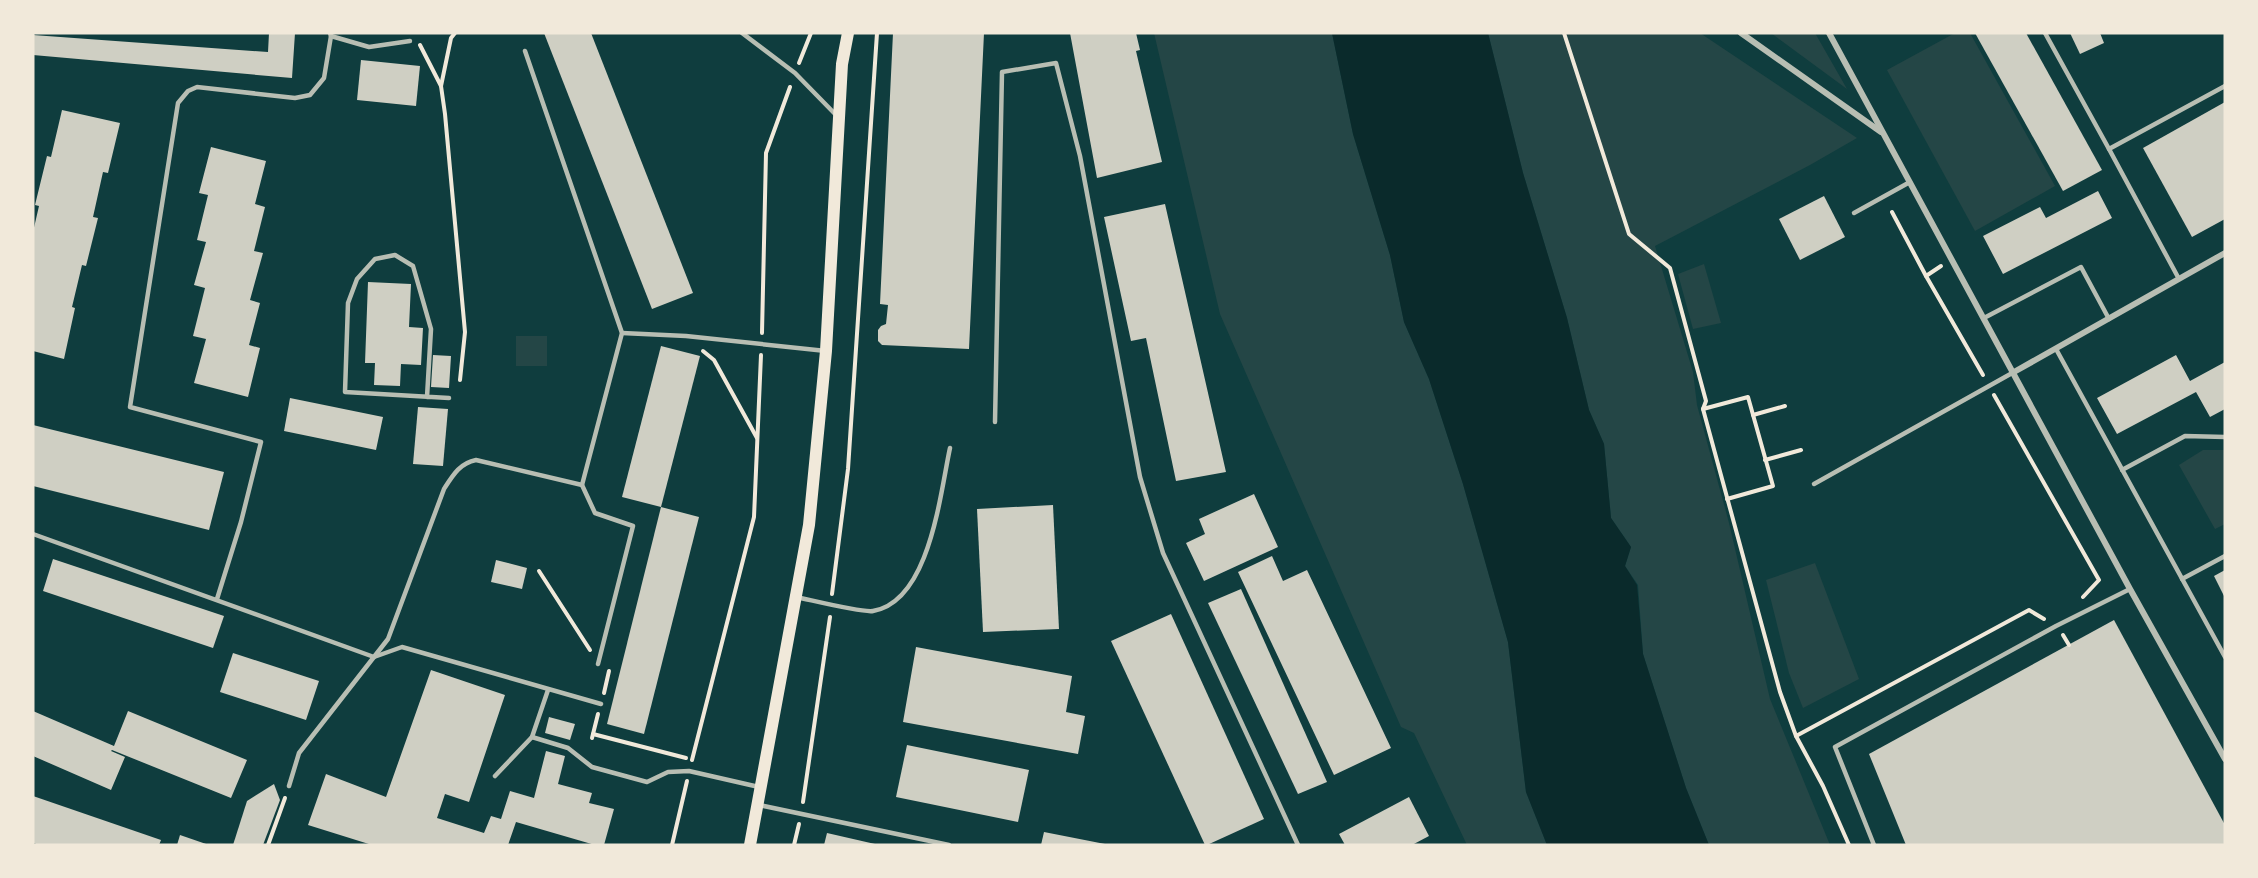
<svg xmlns="http://www.w3.org/2000/svg" width="2258" height="878" viewBox="0 0 2258 878" font-family="Mulish,sans-serif">
<rect width="100%" height="100%" fill="#0f3d3e"/>
<!-- green -->
<g fill="#244646">
<path d="M1154,33H1332L1353,134L1390,255L1404,322L1429,379L1463,484L1508,642L1526,792L1547,845H1467L1414,733L1401,727L1220,314Z"/>
<path d="M1488,33H1700L1857,138L1810,165L1655,246L1693,372L1697,405L1729,523L1770,699L1830,845H1709L1686,788L1643,654L1638,585L1625,566L1631,547L1611,518L1604,444L1589,410L1567,318L1523,173Z"/>
<path d="M1771,33H1815L1847,89Z"/>
<path d="M1955,33H1970L2055,186L1975,231L1887,70Z"/>
<path d="M1704,264L1721,323L1693,329L1678,274Z"/>
<rect x="516" y="336" width="31" height="30"/>
<path d="M2203,450H2225V524L2215,529L2179,465Z"/>
<path d="M1815,563L1859,679L1803,708L1789,673L1766,580Z"/>
</g>
<!-- water -->
<path fill="#0a2a2b" d="M1332,33H1488L1523,173L1567,318L1589,410L1604,444L1611,518L1631,547L1625,566L1637,585L1643,654L1686,788L1709,845H1547L1526,792L1508,642L1463,484L1429,379L1404,322L1390,255L1353,134Z"/>
<!-- building -->
<g fill="#cfcfc3">
<path d="M269,33H295L292,78L33,55V35L268,52Z"/>
<path d="M544,33H591L693,293L652,309Z"/>
<path d="M893,33H984L969,349L882,345L878,341V330L881,326L886,324L888,305L880,304Z"/>
<path d="M1070,33H1136L1140,50L1136,51L1162,162L1097,178Z"/>
<path d="M1975,33H2026L2102,170L2063,191Z"/>
<path d="M2070,33H2100L2104,43L2080,54Z"/>
<path d="M361,60L420,66L416,106L357,100Z"/>
<path d="M2225,102V219L2192,237L2143,148Z"/>
<path d="M62,110L120,123L108,173L103,172L93,217L98,218L86,266L82,265L72,307L75,308L64,359L33,351V232L39,206L35,205L47,156L51,157Z"/>
<path d="M211,147L266,161L255,204L265,207L254,251L263,253L250,300L260,303L249,345L260,348L248,397L194,383L206,339L193,336L205,288L194,285L206,242L197,240L208,195L199,193Z"/>
<path d="M2098,191L2112,218L2003,274L1983,236L2040,207L2046,218Z"/>
<path d="M1824,196L1845,237L1800,260L1779,219Z"/>
<path d="M1165,204L1226,472L1176,481L1146,338L1131,341L1104,217Z"/>
<path d="M368,282L411,284L409,327L423,328L421,365L401,364L400,386L374,385L375,363H365Z"/>
<path d="M661,346L700,356L661,507L622,497Z"/>
<path d="M433,355L451,356L449,388L431,387Z"/>
<path d="M2176,355L2190,381L2225,362V409L2210,417L2196,392L2117,434L2097,398Z"/>
<path d="M290,398L383,417L376,450L284,431Z"/>
<path d="M418,407L448,409L443,466L413,464Z"/>
<path d="M33,425L224,472L209,530L33,486Z"/>
<path d="M1254,494L1278,547L1204,581L1186,543L1205,534L1199,519Z"/>
<path d="M1053,505L1059,629L983,632L977,509Z"/>
<path d="M661,507L699,517L644,734L607,724Z"/>
<path d="M1272,556L1283,581L1307,570L1391,748L1334,775L1238,572Z"/>
<path d="M53,559L224,616L213,648L43,591Z"/>
<path d="M496,560L527,568L522,589L491,582Z"/>
<path d="M2225,570V598L2214,576Z"/>
<path d="M1241,589L1327,782L1298,794L1208,603Z"/>
<path d="M1171,614L1264,819L1207,845H1205L1111,641Z"/>
<path d="M2114,620L2225,825V845H1906L1869,754Z"/>
<path d="M916,647L1072,676L1066,712L1085,716L1078,754L903,722Z"/>
<path d="M233,653L319,681L306,720L220,692Z"/>
<path d="M431,670L505,695L469,802L445,794L437,818L484,833L491,816L501,819L510,791L534,798L546,751L565,756L558,784L592,793L589,803L614,809L604,845H595L516,822L508,845H372L308,825L326,774L386,797Z"/>
<path d="M33,711L114,746L128,711L247,760L231,798L112,750L111,751L125,757L111,790L33,756Z"/>
<path d="M549,717L575,724L570,740L545,733Z"/>
<path d="M907,745L1029,770L1018,822L896,797Z"/>
<path d="M274,784L280,800L263,845H233L247,801Z"/>
<path d="M33,796L161,840L159,845H39L33,843Z"/>
<path d="M1409,797L1429,836L1412,845H1345L1339,834Z"/>
<path d="M1044,832L1105,844V845H1041Z"/>
<path d="M827,833L875,844V845H824Z"/>
<path d="M180,835L209,845H177Z"/>
</g>
<g fill="none" stroke-linecap="round" stroke-linejoin="round">
<!-- path -->
<g stroke="#f1e9da" stroke-width="4">
<path d="M1564,33L1629,234L1670,268L1706,401L1703,409L1780,692L1796,736L1823,786L1849,845"/>
<path d="M420,45L441,86L445,114L465,332L460,380"/>
<path d="M799,63L811,33"/>
<path d="M441,86L451,38L455,33"/>
<path d="M1892,212L1926,276"/>
<path d="M1941,266L1926,276L1983,375"/>
<path d="M762,333L766,153L790,87"/>
<path d="M703,351L714,360L757,438"/>
<path d="M1994,395L2099,580L2083,597"/>
<path d="M1703,409L1748,397L1773,486L1727,499"/>
<path d="M1753,415L1785,406"/>
<path d="M1765,460L1801,450"/>
<path d="M539,571L590,650"/>
<path d="M832,594L848,469L877,33"/>
<path d="M2063,635L2069,645"/>
<path d="M604,693L609,671"/>
<path d="M593,734L686,758"/>
<path d="M1796,736L2029,610L2044,619"/>
<path d="M592,738L598,714"/>
<path d="M692,760L754,517L761,355"/>
<path d="M803,802L830,617"/>
<path d="M268,845L285,798"/>
<path d="M672,845L687,781"/>
<path d="M794,845L799,824"/>
</g>
<!-- service -->
<g stroke="#b8beb3" stroke-width="4.5">
<path d="M330,33L331,36L369,47L410,41"/>
<path d="M742,33L795,73L838,117"/>
<path d="M2045,33L2109,149"/>
<path d="M525,51L622,333L582,485L595,513L633,526L598,664"/>
<path d="M1854,213L1910,182"/>
<path d="M2179,279L2109,149L2225,86"/>
<path d="M1984,318L2081,267L2109,319"/>
<path d="M622,333L686,336L826,351"/>
<path d="M2056,349L2225,657"/>
<path d="M427,397L431,329L413,266L395,255L375,259L357,279L348,303L345,392L449,398"/>
<path d="M995,422L1002,72L1056,63L1080,156L1140,477L1163,553L1298,845"/>
<path d="M2122,470L2185,436L2225,437"/>
<path d="M1814,484L2014,372"/>
<path d="M33,534L374,657L402,647L601,704"/>
<path d="M2182,579L2225,556"/>
<path d="M796,597C811,600 862,613 873,611C930,601 940,494 950,448"/>
<path d="M217,599L241,522L261,442L130,407L178,103L188,91L197,87L295,98L310,95L324,78L331,36"/>
<path d="M532,737L568,748L592,767L647,782L668,772L689,771L759,787"/>
<path d="M495,776L532,737L548,690"/>
<path d="M289,786L299,753L388,639L444,489C453,475 460,463 476,460L582,485"/>
<path d="M759,805L949,845"/>
<path d="M1874,845L1835,747L2056,626L2130,589"/>
</g>
<!-- minor -->
<g stroke="#b8beb3" stroke-width="6">
<path d="M1741,33L1881,132"/>
<path d="M1829,33L2130,589L2225,759"/>
<path d="M2014,372L2225,253"/>
</g>
<!-- secondary -->
<path stroke="#f1e9da" stroke-width="12" d="M750,845L809,525L826,351L842,64L848,33"/>
</g>
<!-- border -->
<rect width="2258" height="878" fill="none" stroke="#f1e9da" stroke-width="69"/>
</svg>
